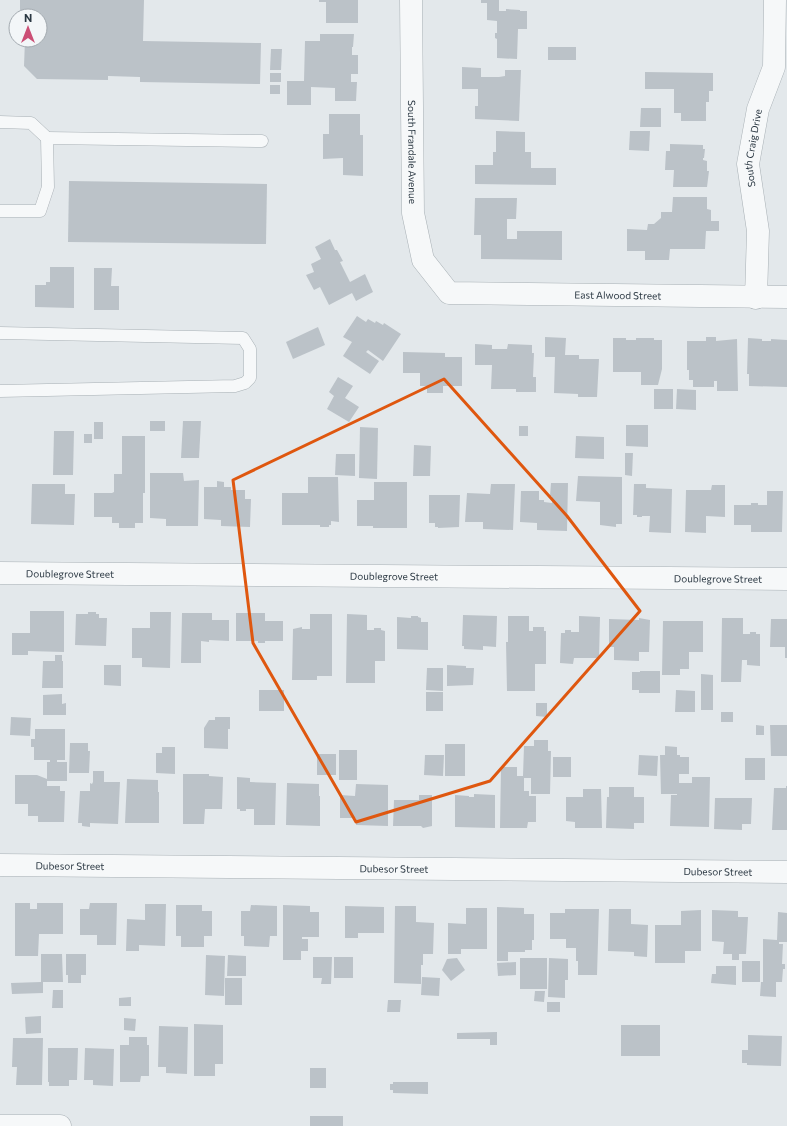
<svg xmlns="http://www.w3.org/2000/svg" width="787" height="1126" viewBox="0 0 787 1126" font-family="Commissioner,sans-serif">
<rect width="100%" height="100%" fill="#e3e8eb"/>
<!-- building -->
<g fill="#bbc2c8">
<path d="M20,0H144L143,41L261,43L260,84L140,82V77L108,76V80L37,79L24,66L25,40H40V16H20Z"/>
<path d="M319,0H358V23H326V2H319Z"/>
<path d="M481,0H499V11H506V9L520,10V11H527V29H518L517,59L497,58V39L495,38V33H497V21L487,20V3H481Z"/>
<path d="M320,34H354L353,47H352V55H358V74H351V82H357L356,101H335V88L311,87V105H287V81H304L305,41H320Z"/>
<rect x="548" y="47" width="28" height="13"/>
<path d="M271,49H282L281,70H270Z"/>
<path d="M462,67L481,68V77H499L505,76V70H521L519,121L475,119V106H478V89H462Z"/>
<path d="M645,72L713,73V91H709V102H706V121H681V113H674V89H645Z"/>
<rect x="270" y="73" width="11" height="9"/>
<rect x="270" y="85" width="10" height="9"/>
<path d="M641,108H661V127H640Z"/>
<path d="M329,114H360V135H363V176L343,175V158L323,159V134H329Z"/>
<path d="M496,131L525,132V152H531V168H556V185L475,184V165H493V152H496Z"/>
<path d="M630,131H650L649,151L629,150Z"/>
<path d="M670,144L703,145V149H705L704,158H703V160L707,161V171H709L707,187H673L674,170H665L666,151H670Z"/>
<path d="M69,181L267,184L266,244L68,242Z"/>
<path d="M673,197H707V209L711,210V221H719V231H706L705,249H670L669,260H645V251H627V229L647,230L648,224H654L661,218V212H672Z"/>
<path d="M475,198H517L516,219H507V239H517V231H562V260L481,259V235H474Z"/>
<path d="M330,239L335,250H337L343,261L340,262L350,282L365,274L373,292L356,301L352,293L329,305L320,287L314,290L306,275L314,272L311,264L321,259L315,247Z"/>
<path d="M50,267H74V308L35,307V285H46V282H50Z"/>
<path d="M94,268H112L111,286H119V310H94Z"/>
<path d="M357,316L366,322L368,319L375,323L376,321L383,325L384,323L401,334L383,361L368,350L366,352L379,361L370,374L343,356L352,342L343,337Z"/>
<path d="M318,327L325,345L293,359L286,342Z"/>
<path d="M545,337L566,338L565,355H579V359H599L597,397H578V394L554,393L555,357H545Z"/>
<path d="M706,337H716V341L737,339L738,391H717V381H714V387H693V380H689V370H687V341H706Z"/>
<path d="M613,338H626V340H636V338H654V340H662V369L658,385H641V372H613Z"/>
<path d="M748,338L762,339V341H771V339L787,340V387L749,386V374H747Z"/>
<path d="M475,344L492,345V349H507L508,344L532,345V353H534L533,377H536V392H516V389H491L492,365H475Z"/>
<path d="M403,352L445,353V357H462V386H443V393H427V386H420V373H403Z"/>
<path d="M338,377L353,386L345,398L359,407L349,422L327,409L334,396L329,392Z"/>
<rect x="654" y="389" width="19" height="20"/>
<path d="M677,389L696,390V410L676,409Z"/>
<rect x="150" y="421" width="15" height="10"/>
<path d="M183,421H201L199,458H181Z"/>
<rect x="94" y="422" width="9" height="17"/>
<path d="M626,425H648V447L626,446Z"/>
<rect x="519" y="426" width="9" height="10"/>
<path d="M360,427L378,428L377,479L359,478Z"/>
<path d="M54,431H74L73,475H53Z"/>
<rect x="84" y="434" width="8" height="9"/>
<path d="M122,436H145V493H143V523H135V528H119V523H112V517H94V493H112L114,492V474H122Z"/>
<path d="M576,436L604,437V459L575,458Z"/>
<path d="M414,445L431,446L430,476H413Z"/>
<path d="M625,453H633L632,476L625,475Z"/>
<path d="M336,454H355V476L335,475Z"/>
<path d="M150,473H183L184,481L199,480L198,526H166V519L150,518Z"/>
<path d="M578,476L622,477V524H616V527L600,525V502L576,501Z"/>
<path d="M308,477H338L339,522L331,521V525H329V527H320V525H282V493H308Z"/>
<path d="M217,481L224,482V487H231V490H245V499H251L250,527L221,526V520L204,519V487H217Z"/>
<path d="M374,482H407V528H373V526H357V500H374Z"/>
<path d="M551,483H568L567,531L537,530V523L520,522L521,491H539V500H544V502L552,503V496H550Z"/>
<path d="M32,484H65V494H75L74,525L31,524Z"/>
<path d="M491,484H515L513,530L483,529V522H465L467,493L490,494Z"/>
<path d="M634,484H646V488L672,489L671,533L649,532L650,516H642V517H637V515H633Z"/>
<path d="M712,485H725V517L706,516V533L685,532L686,490H711Z"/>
<path d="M767,491H783L782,532H751V525H734V505H751V503H758V505H767Z"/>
<path d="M429,495H460L459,527L438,528V527H435V523H429Z"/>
<path d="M30,611H64V652L28,651V655H12V633H30Z"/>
<path d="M88,612H96V614H99V618H107L106,646L75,645L76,614H88Z"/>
<path d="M150,612H171L170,668L142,667V658H132V628H150Z"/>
<path d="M182,613H212V620H229V641L209,640V642L201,641V663H181Z"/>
<path d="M236,613H265V621H283V641H265V643H258V641H236Z"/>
<path d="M310,614H332V676H317V680H292L293,629L302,627V629H310Z"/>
<path d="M347,614L367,615V630H374V628H381V630L385,631V661H375V683H346Z"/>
<path d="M463,615L497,616L496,647L483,646V650L464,649V646H462Z"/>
<path d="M411,616H418V617L421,618V622H428V650L397,649V617L411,618Z"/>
<path d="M508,616H529V631H533V627H544V631H546V664H535V691H507L506,642H508Z"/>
<path d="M579,616L600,617L599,658H574L573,664L560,663L561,633H565V630H571V632H579Z"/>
<path d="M639,618L650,620L649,652H639V661L614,660V647H609V619L639,620Z"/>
<path d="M722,618H743V634H750V632H756V634H760V666L747,665V660H742L741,682H721Z"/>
<path d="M771,619H787V658H785V647H770Z"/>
<path d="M663,621H703V652H689V669H680V675H662Z"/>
<path d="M55,655H62V661H63V688H42L43,661H55Z"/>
<path d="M104,665H121V686L104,685Z"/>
<path d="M447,665L466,666V668H474L473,685L447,686Z"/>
<path d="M427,668H443V691L426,690Z"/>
<path d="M640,671H660V693H639V690H632V672H640Z"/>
<path d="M701,674L713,675V710H701Z"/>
<rect x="259" y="690" width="25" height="21"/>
<path d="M676,690L695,691V712H675Z"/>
<rect x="426" y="692" width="17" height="19"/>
<path d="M62,694V704L66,703V715H43V695Z"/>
<path d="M536,703H547V717L536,716Z"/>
<rect x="721" y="712" width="12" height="10"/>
<path d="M11,717L31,718L30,736L10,735Z"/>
<path d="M215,717H230V729H228V749L204,748V728L209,720H215Z"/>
<path d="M756,725L764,726V735H756Z"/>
<path d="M770,725H787V756H771Z"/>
<path d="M35,729H65V760H57V762H67V781H47V786H60V791H65L64,822H38V816H28V804H15V775H37L47,779V762H50V760H34V747H31V739H35Z"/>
<path d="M534,740H548V751H551L550,794H531V778H524V791H529V796H536V822H528L527,828H500L501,767H517V776H523L524,746H534Z"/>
<path d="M70,743H88V751H90L89,773H69Z"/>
<rect x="445" y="744" width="20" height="32"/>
<path d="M665,746L677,747V755H680V757H689V774H679V783H692V777H710L709,827L670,826L671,795H677V794H661L660,755H665Z"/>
<path d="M162,747H175V774L156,773V753H162Z"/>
<rect x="339" y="750" width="18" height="30"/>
<rect x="317" y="754" width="19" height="21"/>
<path d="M425,755H444L443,776L424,775Z"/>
<path d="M639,755L658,756L657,776L638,775Z"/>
<rect x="553" y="757" width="18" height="20"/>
<rect x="745" y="758" width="20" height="22"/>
<path d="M93,771H104V782H120L118,824L90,823V827L82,826V823H78L80,791H90V783L92,784L93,782Z"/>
<path d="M183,774H209V776L223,777L222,809H205L204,824H183Z"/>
<path d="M237,777L250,778V782L276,783L275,825H254V809H246V811H240V809H237Z"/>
<path d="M127,779L158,780V792H159V823H125Z"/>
<path d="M287,783L319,784V796H320V826L286,825Z"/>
<path d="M356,784L388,785V826L356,825V818H340V795L355,796Z"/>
<path d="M786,786H787V830H772L774,788H786Z"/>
<path d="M609,787H634V797H644V823H634V829L606,828L607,797H609Z"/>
<path d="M583,789H601L602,828H575V822L566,821V797H583Z"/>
<path d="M474,794L495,795V828L455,827V795L469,796V797H474Z"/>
<path d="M419,795H432V826L423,828L421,826H393L394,800H419Z"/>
<path d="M715,798H752L751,824H742V830L714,829Z"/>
<path d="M15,903H30V909H37V903H63V934H39L38,956H15Z"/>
<path d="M90,903H117L116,945H97V935H80V909H89Z"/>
<path d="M145,904H166L165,946L139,945V951H126L127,919L145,920Z"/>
<path d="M176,905H202V911H212V936H204V947H181V936H176Z"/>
<path d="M251,905L277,906V936H270L269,947L244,946V936H241V911H250Z"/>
<path d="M283,905L310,906V912H319V937H302V939H308V951H301V960H283Z"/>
<path d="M345,906L384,907V933H358V938H345Z"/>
<path d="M395,906H416V922L434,923L433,954H423V965H421V984L394,983Z"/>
<path d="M497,907L524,908V914H534V940H532V950H525V952H508V961H497Z"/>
<path d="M466,908H487V949H461V954H448V923L466,924Z"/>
<path d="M565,909H599L597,975H578V961H576V948H566V939H550V913H565Z"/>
<path d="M609,909H631V924L648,925L647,957L634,956V952L608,951Z"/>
<path d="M701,910V951H685V963H655V925H681V911Z"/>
<path d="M712,910L738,911V917H748L746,954H739V960H732V954H723L724,942L712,941Z"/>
<path d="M778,912L787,913V942H779V944H783L782,964H785V969H783L782,982H776V997L760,996L761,982H763V939L777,940Z"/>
<path d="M41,954H62L63,982H43V993L12,994L11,983L41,982Z"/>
<path d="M66,954H86V975H81V983H68V975H66Z"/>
<path d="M206,955L225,956L224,996L205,995Z"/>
<path d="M228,955L246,956V976H227Z"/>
<path d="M313,957H332L331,984H321L322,978H313Z"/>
<rect x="334" y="957" width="19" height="21"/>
<path d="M457,958L465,970L451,981L442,970L447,959Z"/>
<rect x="520" y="958" width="27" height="31"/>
<path d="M549,958L568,959V980H565V998L548,997Z"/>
<rect x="742" y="961" width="18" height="21"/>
<path d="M516,962V975L498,976L497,963Z"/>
<path d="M716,966H736V985L711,983L712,974H716Z"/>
<path d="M422,977L440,978L439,996L421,995Z"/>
<rect x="225" y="978" width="17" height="27"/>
<path d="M53,990H63V1008H52Z"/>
<path d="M535,991H545L544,1002L534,1001Z"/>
<path d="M131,997V1006H119V998Z"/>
<path d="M388,1000H401L400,1012H387Z"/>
<rect x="547" y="1002" width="13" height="10"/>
<path d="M41,1016V1033L26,1034L25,1017Z"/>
<path d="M124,1018L136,1019L135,1031L124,1030Z"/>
<path d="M194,1024L223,1025V1064H215V1076H194Z"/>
<rect x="621" y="1025" width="39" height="31"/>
<path d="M159,1026L188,1027L187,1074L166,1073V1067H158Z"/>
<path d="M497,1032V1045H490V1039H457V1033Z"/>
<path d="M748,1035L782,1036L781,1066L747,1065V1063H742V1050H748Z"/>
<path d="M129,1037H147V1045H149V1076H141L140,1082H120V1045H129Z"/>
<path d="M13,1038H43L42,1085H16L17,1067H12Z"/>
<path d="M48,1048H78L77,1080H69V1086H49V1082H48Z"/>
<path d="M85,1048L114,1049L113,1086L93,1085V1080H84Z"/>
<rect x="310" y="1068" width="16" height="20"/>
<path d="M393,1082H428V1094L393,1093V1090H390V1084H393Z"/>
<rect x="310" y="1116" width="33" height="10"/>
</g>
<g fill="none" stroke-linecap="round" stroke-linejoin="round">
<!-- service casing -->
<g stroke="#a8b0b5" stroke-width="13">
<g id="service">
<path d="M0,122L31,123L47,138"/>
<path d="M0,211H40L48,187L47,138L262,141"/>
<path d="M0,333L243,338L250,349V378L245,383L235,386L0,391"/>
</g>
</g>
<!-- minor casing -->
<g stroke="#a8b0b5" stroke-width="23">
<g id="minor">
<path id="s1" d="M411,0L413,213L423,260L449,293L787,297"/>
<path id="s2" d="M756,298L758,231L748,164L758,109L774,67L775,0"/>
<path id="s3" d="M0,573L787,579"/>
<path id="s4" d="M0,865L787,872"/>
<path d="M0,1126H60"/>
</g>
</g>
<!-- service -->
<use href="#service" stroke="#f6f8f9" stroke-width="12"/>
<!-- minor -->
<use href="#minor" stroke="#f6f8f9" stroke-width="22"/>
</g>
<!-- marked area -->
<path fill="none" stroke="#df570f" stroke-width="3" stroke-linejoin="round" d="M444,379L567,516L640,611L490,781L356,822L253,643L233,480Z"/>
<g text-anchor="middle" stroke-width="3.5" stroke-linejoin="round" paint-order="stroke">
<!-- street labels -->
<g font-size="10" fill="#2b3843" stroke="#f3f6f8">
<text dy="4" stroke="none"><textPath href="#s2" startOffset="151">South Craig Drive</textPath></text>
<text dy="4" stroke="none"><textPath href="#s1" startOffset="152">South Frandale Avenue</textPath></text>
<text dy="4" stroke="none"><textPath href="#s1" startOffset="472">East Alwood Street</textPath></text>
<text dy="4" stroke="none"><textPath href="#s3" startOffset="70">Doublegrove Street</textPath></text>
<text dy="4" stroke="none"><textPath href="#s3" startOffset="394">Doublegrove Street</textPath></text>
<text dy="4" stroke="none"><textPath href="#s3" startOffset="718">Doublegrove Street</textPath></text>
<text dy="4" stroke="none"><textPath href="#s4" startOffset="70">Dubesor Street</textPath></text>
<text dy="4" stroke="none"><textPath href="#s4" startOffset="394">Dubesor Street</textPath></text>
<text dy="4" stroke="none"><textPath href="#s4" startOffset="718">Dubesor Street</textPath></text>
</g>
</g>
<!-- north arrow -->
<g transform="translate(28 28)"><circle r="19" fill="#f3f6f8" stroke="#a3aab0"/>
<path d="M0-3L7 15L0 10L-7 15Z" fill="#cb4e75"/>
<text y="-6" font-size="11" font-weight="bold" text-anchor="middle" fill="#2b3843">N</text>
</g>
</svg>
